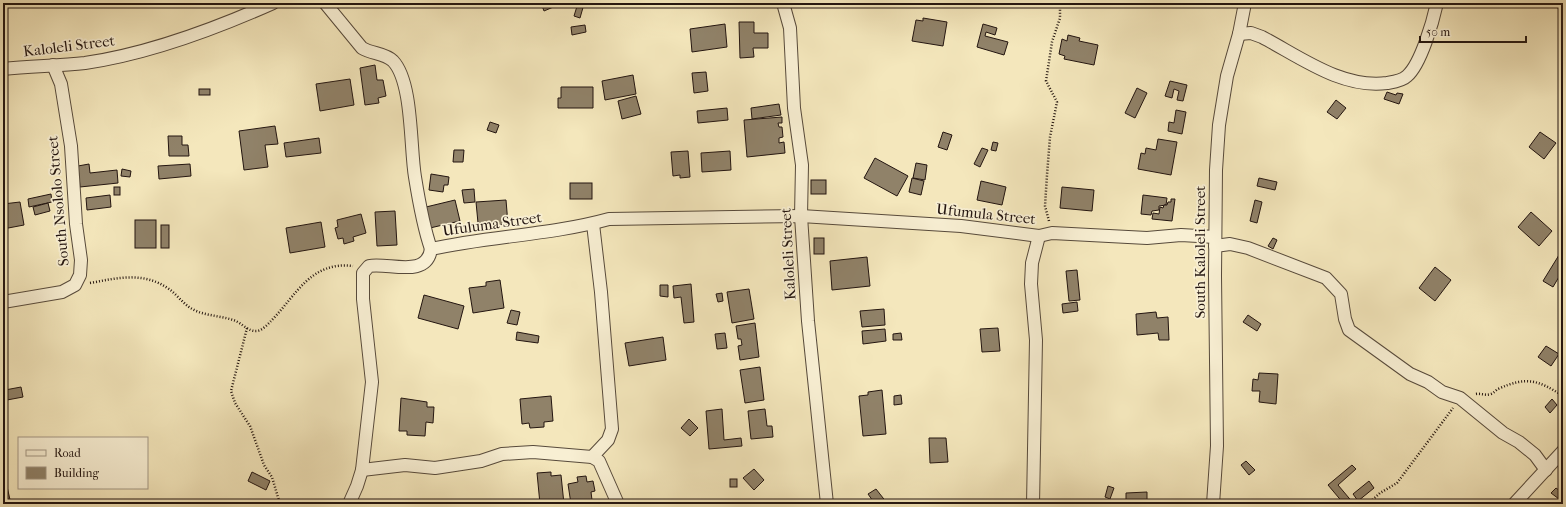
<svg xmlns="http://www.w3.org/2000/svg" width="1566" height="507" viewBox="0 0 1566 507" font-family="'IM FELL French Canon',serif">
<rect width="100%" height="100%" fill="#f4e7bc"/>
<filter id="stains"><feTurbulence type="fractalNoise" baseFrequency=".005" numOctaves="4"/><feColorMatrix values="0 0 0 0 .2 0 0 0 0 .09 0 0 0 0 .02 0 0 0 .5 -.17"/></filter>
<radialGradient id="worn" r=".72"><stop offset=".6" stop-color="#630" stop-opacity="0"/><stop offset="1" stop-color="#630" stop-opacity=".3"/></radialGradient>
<!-- building -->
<g fill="#908269" stroke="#231510">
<path d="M541,3H558V5L544,11Z"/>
<path d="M578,3L584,4L580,18L574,16Z"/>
<path d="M923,18L947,22L943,46L912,41L916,20L923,21Z"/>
<path d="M739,22H754V33H768V48H753L754,57L740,58Z"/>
<path d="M725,24L727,47L692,52L690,29Z"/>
<path d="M983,24L997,28L995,35L986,32L985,36L1008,42L1004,55L977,47Z"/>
<path d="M585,25L586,32L572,35L571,27Z"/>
<path d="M1068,35L1080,38L1079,41L1098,45L1094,65L1064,59L1065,56L1059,54L1062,39L1067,41Z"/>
<path d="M375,65L377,80H383L386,96L378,98L379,103L365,105L360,68Z"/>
<path d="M706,72L708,91L694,93L692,73Z"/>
<path d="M633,75L636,94L605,100L602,81Z"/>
<path d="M350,79L354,105L320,111L316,84Z"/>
<path d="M1170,81L1187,85L1183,101L1177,100L1179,91L1174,89L1172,98L1165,96Z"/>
<path d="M561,87H593V108H558V98H561Z"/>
<path d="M1137,88L1147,93L1135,118L1125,113Z"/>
<rect x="199" y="89" width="11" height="6"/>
<path d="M1387,92L1396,95L1397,93L1403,94L1399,104L1384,99Z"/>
<path d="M636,96L641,114L622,119L618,101Z"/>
<path d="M1336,100L1346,108L1337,119L1327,112Z"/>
<path d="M779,104L781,115L752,119L751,108Z"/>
<path d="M727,108L728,120L698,123L697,111Z"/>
<path d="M1176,110L1186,112L1182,134L1168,131L1169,122L1174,123Z"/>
<path d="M782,117V123H778L779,127H782L783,137L779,138V143L784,142L785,153L747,157L744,120Z"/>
<path d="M490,122L499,125L496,133L487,130Z"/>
<path d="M275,126L278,144L265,145L268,167L244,170L239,131Z"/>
<path d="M943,132L952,135L947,150L938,147Z"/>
<path d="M1540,132L1556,143L1544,159L1529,147Z"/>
<path d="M168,136H182V145H188L189,156H169Z"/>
<path d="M319,138L321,153L286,157L284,143Z"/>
<path d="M1158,139L1177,142L1171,175L1138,169L1141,153L1145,154L1146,148L1156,150Z"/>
<path d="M993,142L998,143L996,151L991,150Z"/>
<path d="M982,148L988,150L980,167L974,164Z"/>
<path d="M454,150H464L463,162H453Z"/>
<path d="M688,151L690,177L680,178V175L673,176L671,152Z"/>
<path d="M730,151L731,170L702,172L701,153Z"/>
<path d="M875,158L908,176L897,196L864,178Z"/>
<path d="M916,163L927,165L925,180L913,178Z"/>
<path d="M89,164L90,173L117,170L118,183L80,187L78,166Z"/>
<path d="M190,164L191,176L159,179L158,166Z"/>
<path d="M122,169L131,171L130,177L121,176Z"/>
<path d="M431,174L449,177L448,185H444L443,192L429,190Z"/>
<path d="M912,178L924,181L921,195L909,192Z"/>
<path d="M1259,178L1277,182L1275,190L1257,186Z"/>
<rect x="811" y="180" width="15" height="14"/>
<path d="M981,181L1006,187L1002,205L977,200Z"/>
<rect x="570" y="183" width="22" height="16"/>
<rect x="114" y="187" width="6" height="8"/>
<path d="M1062,187L1094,190L1092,211L1060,208Z"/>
<path d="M474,189L475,202L464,203L462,190Z"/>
<path d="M51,194L52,202L29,207L28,199Z"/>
<path d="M110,195L111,207L87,210L86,198Z"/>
<path d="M1143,195L1167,198L1166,205L1159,206V210L1152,211L1151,215L1141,214Z"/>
<path d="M1171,199H1175L1172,221L1152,219L1153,213L1159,214L1160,207L1163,208L1164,205H1167L1168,202H1171Z"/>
<path d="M455,200L460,221L430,228L426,207Z"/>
<path d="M506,200L508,224L497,225V222L478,223L476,202Z"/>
<path d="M1255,200L1262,202L1257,223L1250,221Z"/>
<path d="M20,202L24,225L3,229V204Z"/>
<path d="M48,203L50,211L35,215L33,207Z"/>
<path d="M395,211L397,245L377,246L375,212Z"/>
<path d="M1531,212L1552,231L1539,246L1518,227Z"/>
<path d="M361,214L366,233L353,237L354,241L344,244L343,238L338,239L335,228L338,227L337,220Z"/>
<rect x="135" y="220" width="21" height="28"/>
<path d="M321,222L325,247L290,253L286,228Z"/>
<rect x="161" y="225" width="8" height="23"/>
<rect x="814" y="238" width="10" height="16"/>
<path d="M1273,238L1277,240L1273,249L1268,246Z"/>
<path d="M1559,255L1563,258V270L1553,287L1543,281Z"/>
<path d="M867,257L870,286L832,290L830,261Z"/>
<path d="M1435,267L1451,280L1435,301L1419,288Z"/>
<path d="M1077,270L1080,300L1069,301L1066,271Z"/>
<path d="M500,280L504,308L473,313L469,288L486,286V282Z"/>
<path d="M691,284L694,322L684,323L681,297L674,298L673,286Z"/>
<path d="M660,285H668V297L660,296Z"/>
<path d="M749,289L754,319L732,323L727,292Z"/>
<path d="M722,293L723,301L718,302L716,294Z"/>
<path d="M424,295L464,306L458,329L418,318Z"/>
<path d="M1077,302L1078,311L1063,313L1062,304Z"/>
<path d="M884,309L885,325L862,327L860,311Z"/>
<path d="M511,310L520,312L517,325L507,323Z"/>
<path d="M1156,312L1157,318L1168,317L1169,340H1159L1158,333L1137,335L1136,314Z"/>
<path d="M1248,315L1261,324L1257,331L1243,322Z"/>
<path d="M755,323L759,357L740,360L738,346L742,345L741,339H738L736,326Z"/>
<path d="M998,328L1000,351L982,352L980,329Z"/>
<path d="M885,329L886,341L863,344L862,331Z"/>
<path d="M517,332L539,336L538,343L516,340Z"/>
<path d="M725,333L727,348L717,349L715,334Z"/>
<path d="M901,333L902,340H893V334Z"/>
<path d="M663,337L666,360L629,366L625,343Z"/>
<path d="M1546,346L1559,354L1551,366L1538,357Z"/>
<path d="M760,367L764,400L745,403L740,370Z"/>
<path d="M1259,373L1278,374L1276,404L1259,402L1260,391H1252L1253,379L1258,380Z"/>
<path d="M21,387L23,397L7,400L5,390Z"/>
<path d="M882,390L886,434L863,436L859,396L868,395V392Z"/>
<path d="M901,395L902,404L894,405V396Z"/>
<path d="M551,396L553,421L544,422V427L530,428L529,423L522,424L520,399Z"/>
<path d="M401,398L427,402V407H434L433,423L426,422L425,436L407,435V431H399Z"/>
<path d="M1552,399L1557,405L1550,413L1545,407Z"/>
<path d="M722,409L724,440L741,438L742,446L709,449L706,411Z"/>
<path d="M765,409L767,426H772L773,437L751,439L748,411Z"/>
<path d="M689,419L698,428L690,436L681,428Z"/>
<path d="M929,438H946L948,462L930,463Z"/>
<path d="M1246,461L1255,470L1249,475L1241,465Z"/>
<path d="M1352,465L1356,469L1338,485L1354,504H1344L1328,485Z"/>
<path d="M3,469L11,504H3Z"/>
<path d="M754,469L764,480L754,490L743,478Z"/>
<path d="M252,472L270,481L266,490L248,481Z"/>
<path d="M551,472V476L561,475L564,504H540L537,473Z"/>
<path d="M586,476L587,482L593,481L595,491L591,492L592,500L571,504L568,484L578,482L577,477Z"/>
<rect x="730" y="479" width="7" height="8"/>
<path d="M1369,481L1374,488L1358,501L1353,494Z"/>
<path d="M1108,486L1114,488L1110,499L1105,497Z"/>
<path d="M1556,488L1563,493L1559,499L1551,493Z"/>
<path d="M876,489L887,503L886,504H875L868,494Z"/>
<path d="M1147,492V504H1126V493Z"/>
</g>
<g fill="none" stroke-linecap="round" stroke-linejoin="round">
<!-- street casing -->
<g stroke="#574a3b" stroke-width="14">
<g id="street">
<path d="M325,3L362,48C372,54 385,53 393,61C413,82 410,148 415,177C419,202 423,226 431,249"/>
<path d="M783,3L790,28L794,108L802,165L801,216L808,321L827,504"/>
<path d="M1562,3H1563"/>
<path d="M1239,34L1251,33L1262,37C1300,57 1342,89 1387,83C1393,82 1402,81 1407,76C1421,64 1433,21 1437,3"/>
<path d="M3,69C30,66 58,66 85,63C147,54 217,28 273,3"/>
<path d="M1215,246L1230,244L1248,248L1326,278L1341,294L1345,319L1349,330L1410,374L1428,382L1442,392L1460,398L1503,433L1519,442L1535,455L1546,470"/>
<path d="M3,302L62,292L75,285L80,275L81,260L76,224L71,146L61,84L53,65"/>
<path d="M592,457L608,440L612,429L601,292L593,224"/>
<path d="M362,470L405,465L435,468L481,461L502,454L533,452L592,457L599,461L618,504"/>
<path d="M349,504L357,486L362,470L372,382L363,299V273L369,266C388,262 427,279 431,249C490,236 551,235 609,219L801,216L961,226L1039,236L1052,233L1147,238L1181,235L1215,237"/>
<path d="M1033,504L1036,340L1031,284L1032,263L1039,236"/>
<path d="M1213,504L1217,446L1215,276L1216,170L1219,125L1227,76L1239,34L1245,3"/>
<path d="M1514,504L1563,451"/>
</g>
</g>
<!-- path -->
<g stroke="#231510" stroke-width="2.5" stroke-dasharray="1 2" stroke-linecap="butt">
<path d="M1049,221L1045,206L1047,175L1050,137L1057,102L1046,81L1052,42L1060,18V3"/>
<path d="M90,283C118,278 143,271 169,289C176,294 182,302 189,307C202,316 218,315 233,320C241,322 248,332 257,331C263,330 268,324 272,320C297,294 311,261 353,266"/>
<path d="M247,328L231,391L235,403L250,426L264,465L272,477L280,504"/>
<path d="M1476,394C1481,393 1485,396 1491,394C1494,393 1496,390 1498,389C1527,376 1538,380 1563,396"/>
<path d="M1281,504L1288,501L1295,504"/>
<path d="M1368,504L1380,493L1397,483L1453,408"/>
</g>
<!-- street -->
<use href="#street" stroke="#f8efd3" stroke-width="12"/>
</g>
<g text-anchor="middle" stroke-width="3.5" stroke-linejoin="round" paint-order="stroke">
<!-- street labels -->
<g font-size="15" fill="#231510" stroke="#f8efd3">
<text transform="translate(69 46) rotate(-7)" y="5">Kaloleli Street</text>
<text transform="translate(58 201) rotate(-95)" y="5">South Nsololo Street</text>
<text transform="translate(986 214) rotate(6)" y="5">Ufumula Street</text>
<text transform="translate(492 224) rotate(-8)" y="5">Ufuluma Street</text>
<text transform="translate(1200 252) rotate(-90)" y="5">South Kaloleli Street</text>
<text transform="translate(788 254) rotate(-93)" y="5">Kaloleli Street</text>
</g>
</g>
<!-- margin -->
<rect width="1566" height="507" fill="none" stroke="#f4e7bc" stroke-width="16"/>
<rect x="4" y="4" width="1558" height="499" fill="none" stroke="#231510" stroke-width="2"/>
<rect x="8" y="8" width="1550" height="491" fill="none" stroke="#231510"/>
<!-- legend -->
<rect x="18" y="437" width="130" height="52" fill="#f8efd3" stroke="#a39885"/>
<rect x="26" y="450" width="20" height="6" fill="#f8efd3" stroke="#a39885"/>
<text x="54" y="457" font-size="12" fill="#231510">Road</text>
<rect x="26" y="467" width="20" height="12" fill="#908269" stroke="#a39885"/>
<text x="54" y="477" font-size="12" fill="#231510">Building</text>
<!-- scale -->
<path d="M1420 36v6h106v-6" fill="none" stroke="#231510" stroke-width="2"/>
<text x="1426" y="36" font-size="12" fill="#231510" stroke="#f8efd3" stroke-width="3" paint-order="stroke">50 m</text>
<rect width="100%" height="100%" filter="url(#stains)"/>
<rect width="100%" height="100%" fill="url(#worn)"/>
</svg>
